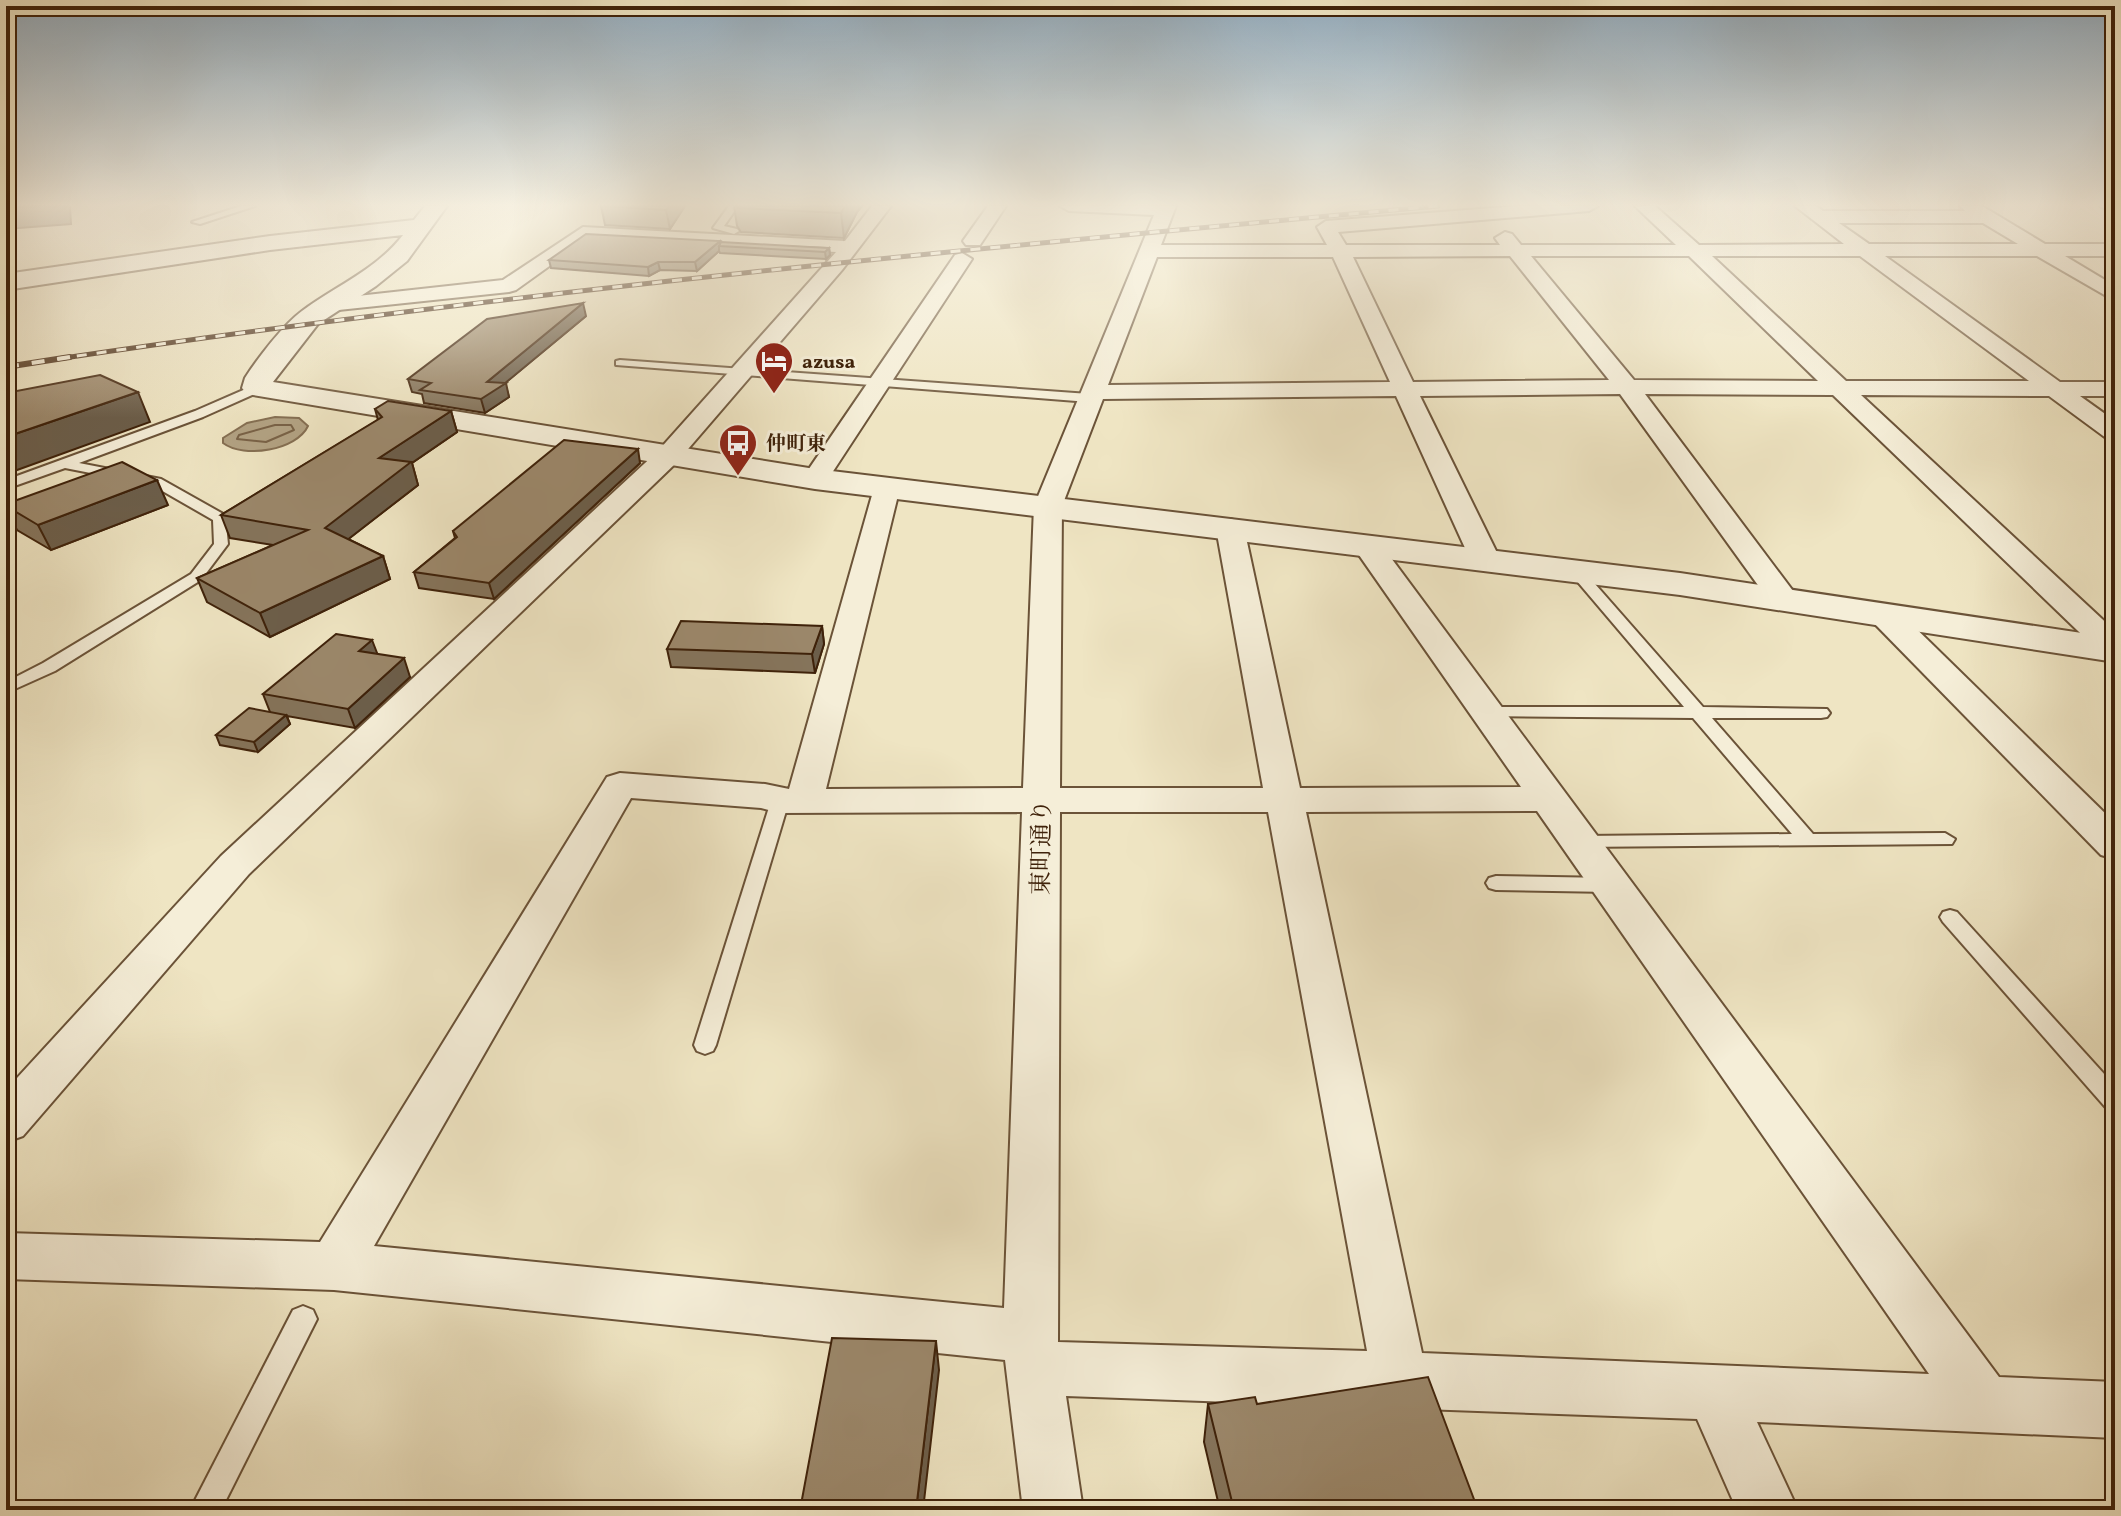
<svg xmlns="http://www.w3.org/2000/svg" width="2121" height="1516" viewBox="0 0 2121 1516" font-family="Vollkorn,'Noto Serif JP',serif">
<rect width="100%" height="100%" fill="#efe5c3"/>
<filter id="stains"><feTurbulence type="fractalNoise" baseFrequency=".0025" numOctaves="4"/><feColorMatrix values="0 0 0 0 .2 0 0 0 0 .09 0 0 0 0 .02 0 0 0 .5 -.17"/></filter>
<radialGradient id="worn" r=".72"><stop offset=".6" stop-color="#630" stop-opacity="0"/><stop offset="1" stop-color="#630" stop-opacity=".3"/></radialGradient>
<!-- water -->
<path fill="#b3a384" stroke="#856f53" stroke-width="2" d="M275,417L299,418L308,426C297,450 244,459 223,443V438L247,423Z"/>
<g fill="none" stroke-linecap="round" stroke-linejoin="round">
<!-- shore -->
<path stroke="#796247" stroke-width="2" d="M275,425H291L294,430L266,442L237,439L239,435Z"/>
<!-- service casing -->
<g stroke="#6b5338" stroke-width="4">
<g id="service">
<path d="M241,206H255L200,224L192,222Z"/>
<path d="M729,206H738L724,226L737,229L739,231L734,234L713,228Z"/>
<path d="M620,360L1089,394L1095,398L1089,402L616,365V361Z"/>
<path d="M257,384L263,388L261,391L203,417L79,463L161,479L225,515L228,544L201,580L55,671L6,693V682L43,663L191,574L214,544L213,520L152,485L65,468L6,489V480L195,411Z"/>
<path d="M1576,567L1581,568L1703,707L1827,709L1830,713L1827,717L1821,718H1712L1813,834L1945,833L1955,839L1952,844L1575,847L1572,842L1582,836L1792,834L1693,718L1481,716L1478,712L1487,707H1684L1571,574L1569,571Z"/>
<path d="M780,795L789,801L716,1045L713,1051L705,1054L697,1051L694,1045L771,801Z"/>
<path d="M1496,876L1610,878L1617,880L1620,885L1617,890L1610,892L1496,890L1489,888L1486,883L1489,878Z"/>
<path d="M1950,910L1957,912L2115,1086V1112L2107,1109L1943,922L1940,917L1943,912Z"/>
<path d="M303,1306L313,1310L317,1319L221,1510H190L293,1310Z"/>
</g>
</g>
<!-- minor casing -->
<g stroke="#6b5338" stroke-width="4">
<g id="minor">
<path d="M872,206H891L842,270L676,463L249,874L23,1136L6,1142V1090L221,856L658,451L836,252L587,239L516,290L509,292L329,311L318,305L321,300L503,280L583,227L845,241Z"/>
<path d="M988,206H1006L980,245H966L963,241Z"/>
<path d="M1060,206H1176L1161,245H1327L1317,227L1326,221L1518,206H1598L1589,211L1338,232L1346,245H1500L1495,238L1505,232L1512,234L1521,245H1676L1635,206H1655L1699,245L1844,244L1795,206H1816L1823,211H1965L1960,206H1982L2045,244H2115V256H2065L2115,286V301L2037,256H1885L2060,382H2115V396H2080L2115,421V441L2106,438L2049,396L1861,395L2115,631V659L2104,656L1833,395L1645,394L1799,599L1795,606L1784,608L1773,606L1620,394L1420,396L1500,559L1495,565L1485,568L1475,565L1470,559L1396,396L1103,399L1062,506L1060,788H1263L1216,528L1220,522L1230,519L1240,522L1244,528L1300,788L1521,787L1352,545L1357,539L1367,536L1377,539L1999,1377L2115,1382V1438L1757,1422L1798,1510H1737L1697,1419L1066,1396L1083,1510H1023L1005,1360L334,1290L6,1279V1233L320,1242L607,777L620,773L765,784L789,789L876,481H896L900,487L826,789L1023,788L1034,506L1154,215L1069,211ZM1839,223H1983L2018,244H1869ZM1510,256L1609,380L1413,382L1353,257ZM1531,256H1689L1818,381L1634,380ZM1712,256H1860L2029,381H1846ZM1157,257H1333L1390,382L1108,385ZM631,798L761,808L780,813L1022,812L1004,1308L374,1246ZM1537,811L1929,1374L1422,1353L1306,812ZM1060,812H1268L1367,1351L1058,1342Z"/>
<path d="M2100,206H2115V214Z"/>
<path d="M962,253L972,259L828,479L825,485H805L802,479L955,255Z"/>
<path d="M1883,605L1894,607L2115,823V859L2101,855L1872,621L1867,614L1872,607Z"/>
</g>
</g>
<!-- tertiary casing -->
<g stroke="#6b5338" stroke-width="4">
<path id="tertiary" d="M425,206H447L407,261L376,286L318,324L273,382L815,469L1680,573L2115,638V662L1680,595L815,489L247,394L242,388L245,378C258,358 283,325 302,311C337,285 376,270 403,235L270,250L6,290V274L270,236L414,220Z"/>
</g>
<!-- service -->
<use href="#service" fill="#f5eed8" fill-rule="evenodd"/>
<!-- minor -->
<use href="#minor" fill="#f5eed8" fill-rule="evenodd"/>
<!-- tertiary -->
<use href="#tertiary" fill="#f5eed8" fill-rule="evenodd"/>
<!-- rail-far1 casing -->
<g stroke="#3f220a" stroke-width="5">
<path id="rail-far1" d="M57,359C515,291 976,248 1438,206"/>
</g>
<!-- rail casing -->
<g stroke="#3f220a" stroke-width="6">
<path id="rail" d="M6,367L70,357"/>
</g>
<!-- rail-far1 -->
<use href="#rail-far1" stroke="#f5eed8" stroke-width="3" stroke-dasharray="10" stroke-linecap="butt"/>
<!-- rail -->
<use href="#rail" stroke="#f5eed8" stroke-width="4" stroke-dasharray="13" stroke-linecap="butt"/>
</g>
<!-- wall -->
<g fill="#85745b" stroke="#3f220a" stroke-width="2">
<path d="M601,206H685L670,229L605,225Z"/>
<path d="M734,206H862L857,212L844,238L741,232L737,226Z"/>
<path d="M720,241V244L829,248L830,255L826,259L720,253L719,251L697,271L660,270L649,276L551,268L549,260Z"/>
<path d="M586,316L505,383L509,397L485,413L424,403L422,394L412,392L408,379Z"/>
<path d="M375,409L451,411L457,432L412,463L418,485L348,539L383,556L390,579L270,637L207,602L197,578L273,545L230,538L221,515L378,420Z"/>
<path d="M640,463L494,599L419,588L414,572L455,538L453,531Z"/>
<path d="M6,504L168,505L51,550L17,530L6,509Z"/>
<path d="M822,626L824,644L815,673L671,667L667,649Z"/>
<path d="M377,654L410,677L355,728L287,716L290,724L258,752L220,745L216,735L270,712L263,694Z"/>
<path d="M1208,1404H1257L1478,1510H1220L1204,1442Z"/>
</g>
<!-- shaded-wall -->
<g fill="#6c5e4a" stroke="#3f220a" stroke-width="2">
<path d="M6,206H70L71,224L6,229Z"/>
<path d="M669,206H685L670,229L666,210Z"/>
<path d="M845,206H862L857,212L844,238L841,213Z"/>
<path d="M720,241L721,246H719V251L697,271L695,262Z"/>
<path d="M829,248L830,255L826,259L825,252Z"/>
<path d="M658,262L660,270L649,276L648,267Z"/>
<path d="M583,303L586,316L504,384L506,383L509,397L485,413L481,399L487,382Z"/>
<path d="M138,392L150,422L6,474V437Z"/>
<path d="M451,411L457,432L412,463L418,485L333,551L325,528L379,458Z"/>
<path d="M638,449L640,463L494,599L489,583Z"/>
<path d="M157,480L168,505L51,550L38,525Z"/>
<path d="M383,556L390,579L270,637L260,613Z"/>
<path d="M822,626L824,644L815,673L812,654Z"/>
<path d="M372,640L379,658L359,651Z"/>
<path d="M404,658L410,677L355,728L348,709Z"/>
<path d="M286,715L290,724L258,752L254,742Z"/>
<path d="M936,1341L939,1370L923,1510H916Z"/>
</g>
<!-- building -->
<g fill="#9b876a" stroke="#3f220a" stroke-width="2">
<path d="M601,206H669L666,210Z"/>
<path d="M737,206H845L841,213L738,208Z"/>
<path d="M586,234L720,241L695,262H658L648,267L549,260Z"/>
<path d="M721,242L829,248L825,252L719,246Z"/>
<path d="M583,303L487,382L506,383L481,399L420,390L431,383L408,379L487,319Z"/>
<path d="M100,375L138,392L6,437V393Z"/>
<path d="M388,401L451,411L379,458L411,462L325,528L383,556L260,613L197,578L308,530L221,515L382,417L375,409Z"/>
<path d="M564,440L638,449L489,583L414,572L457,537L453,531Z"/>
<path d="M122,462L157,480L38,525L6,506V504Z"/>
<path d="M681,621L822,626L812,654L667,649Z"/>
<path d="M336,634L372,640L359,651L404,658L348,709L263,694Z"/>
<path d="M249,708L286,715L254,742L216,735Z"/>
<path d="M832,1338L936,1341L916,1510H800Z"/>
<path d="M1428,1377L1478,1510H1234L1208,1404L1255,1397L1257,1404Z"/>
</g>
<!-- sky -->
<linearGradient id="sky" x2="0" y2="1"><stop stop-color="#93adc0"/><stop offset="0.49" stop-color="#f8f3e4"/><stop offset="1" stop-color="#f8f3e4" stop-opacity="0"/></linearGradient>
<rect width="2121" height="418" fill="url(#sky)"/>
<!-- icons -->
<defs>
<g id="hotel-pin" transform="scale(2)"><path d="M0 17L-7.5 6A9.5 9.5 0 1 1 7.5 6Z" fill="#8f2418" stroke="#f5eed8"/><path d="M-6-4.5h1.5V1H6V5H4.5V3h-9V5H-6ZM-4 0a1.8 1.8 0 1 1 3.6 0ZM.5 0V-2.5h3Q6-2.5 6 0Z" fill="#fff"/></g>
<g id="bus-pin" transform="scale(2)"><path d="M0 17L-7.5 6A9.5 9.5 0 1 1 7.5 6Z" fill="#8f2418" stroke="#f5eed8"/><path d="M-5-6H5V4H4V6H2V4H-2V6H-4V4H-5ZM-3.5-4V0h7V-4ZM-3.5 1.2v1.5H-2V1.2ZM2 1.2v1.5H3.5V1.2Z" fill="#fff"/></g>
</defs>
<g fill-rule="evenodd">
<use href="#hotel-pin" x="774" y="361"/>
<use href="#bus-pin" x="738" y="443"/>
</g>
<g text-anchor="middle" stroke-width="6" stroke-linejoin="round" paint-order="stroke">
<!-- far-poi labels -->
<g font-size="20" font-weight="bold" fill="#3f220a" stroke="#f5eed8" text-anchor="start">
<text x="802" y="368">azusa</text>
<text x="766" y="450">仲町東</text>
</g>
<!-- street labels -->
<g font-size="24" fill="#3f220a" stroke="#f5eed8">
<text transform="translate(1041 847) rotate(-89)" y="8">東町通り</text>
</g>
</g>
<!-- margin -->
<rect width="2121" height="1516" fill="none" stroke="#efe5c3" stroke-width="32"/>
<rect x="8" y="8" width="2105" height="1500" fill="none" stroke="#3f220a" stroke-width="4"/>
<rect x="16" y="16" width="2089" height="1484" fill="none" stroke="#3f220a" stroke-width="2"/>
<rect width="100%" height="100%" filter="url(#stains)"/>
<rect width="100%" height="100%" fill="url(#worn)"/>
</svg>
